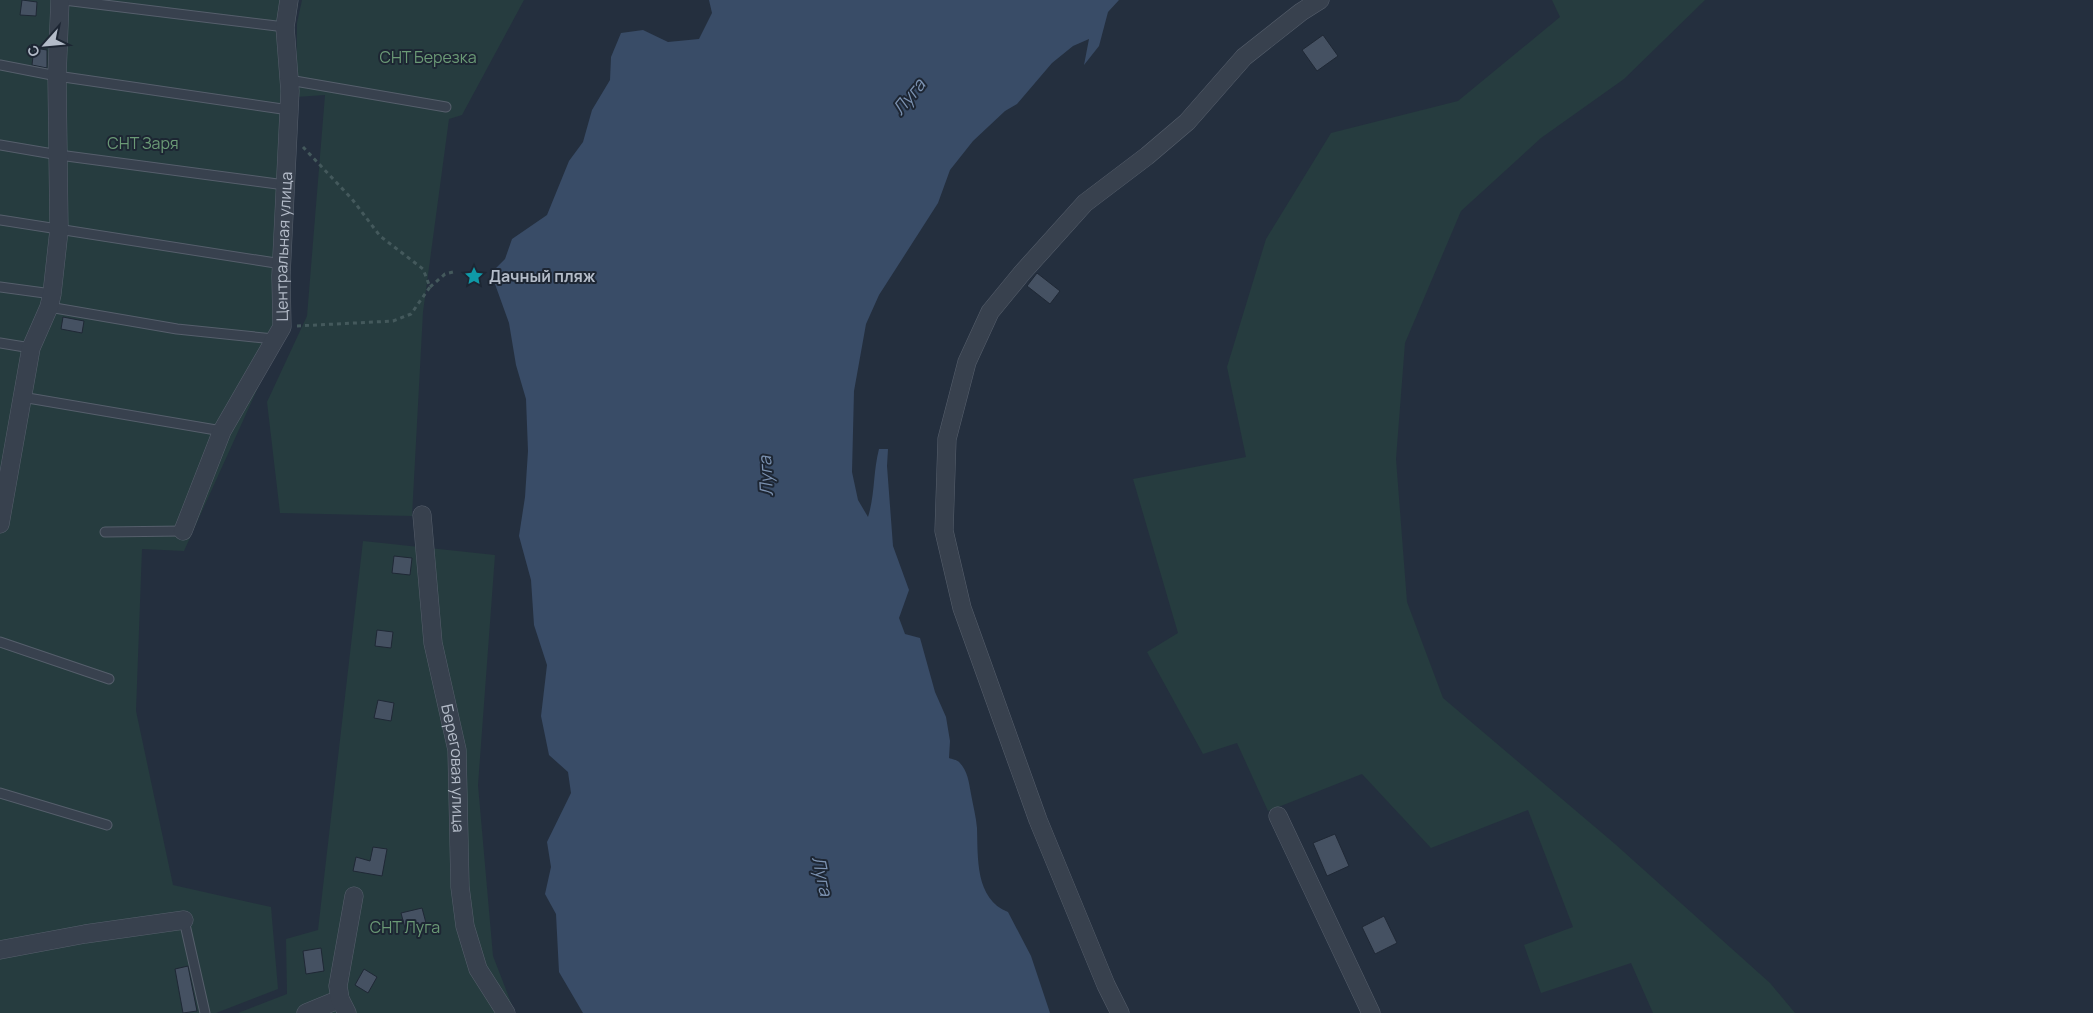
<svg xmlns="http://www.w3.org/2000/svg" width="2093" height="1013" viewBox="0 0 2093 1013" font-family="Manrope,sans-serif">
<rect width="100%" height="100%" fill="#242f3e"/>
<!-- green -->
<g fill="#263c3f">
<path d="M0,0H298L292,23L276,313L270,361L184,551L142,549L136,711L173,885L271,907L278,989L216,1013H0Z"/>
<path d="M302,0H524L462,115L449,119L423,312L412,516L280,513L267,402L307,316L325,95L296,97L297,23Z"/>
<path d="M1552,0H1705L1624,79L1541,138L1461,211L1405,343L1396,459L1407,602L1443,698L1615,844L1770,983L1795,1013H1653L1631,963L1541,993L1524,945L1573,927L1528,810L1431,848L1362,774L1268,811L1237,743L1203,754L1147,652L1178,633L1133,479L1246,457L1227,367L1266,239L1331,133L1458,101L1560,17Z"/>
<path d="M363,541L495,555L478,785L493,956L515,1013H238L287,994L286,939L318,930Z"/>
</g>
<!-- water -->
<path fill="#394c67" d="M709,0H1119L1108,12L1099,46L1084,65L1089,39L1073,46L1052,63L1017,104L1005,111L973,141L950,170L938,203L879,295L866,324L854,391L852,472L858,500L868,517C875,495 873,472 879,449H888L887,466L893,546L909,590L899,618L905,634L920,638L935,692L946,717L950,741L949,758C952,759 957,760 959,762C968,771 969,783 971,794C973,805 976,817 977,828C978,858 975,899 1008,912L1031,956L1050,1013H583L559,972L556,914L545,894L551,867L547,842L571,793L568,772L549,755L541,716L547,665L534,625L531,580L519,536L525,497L528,451L526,399L516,365L509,323L491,273L505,259L512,239L547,215L569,161L583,142L592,110L610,80L611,57L621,33L643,30L668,42L699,39L712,13Z"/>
<!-- building -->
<g fill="#455162" stroke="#1f2835">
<path d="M22,0L37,2L36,16L20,15Z"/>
<path d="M1323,35L1338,56L1317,71L1302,50Z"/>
<path d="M34,48L47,50V68L32,65Z"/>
<path d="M1037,273L1060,291L1050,304L1027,286Z"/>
<path d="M63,317L84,321L82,333L61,329Z"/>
<path d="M394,556L412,558L410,575L392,573Z"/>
<path d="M377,630L393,632L391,648L375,646Z"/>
<path d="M378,700L394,703L391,721L374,718Z"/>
<path d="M1335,834L1349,866L1327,876L1313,843Z"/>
<path d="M373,847L387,849L382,876L353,871L356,857L370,861Z"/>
<path d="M422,908L426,923L405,928L401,913Z"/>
<path d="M1384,916L1397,943L1375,954L1362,927Z"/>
<path d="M321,948L324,971L306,974L303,951Z"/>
<path d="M188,966L197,1011L183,1013L175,969Z"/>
<path d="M364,969L377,977L368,993L355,985Z"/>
</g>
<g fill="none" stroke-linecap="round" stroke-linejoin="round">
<!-- service casing -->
<g stroke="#565f6c" stroke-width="11">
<g id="service">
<path d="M64,0L285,27"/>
<path d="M0,65L57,76L289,110"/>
<path d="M289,80L446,107"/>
<path d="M0,145L59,155L285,185"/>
<path d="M0,220L282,264"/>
<path d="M0,287L52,294"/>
<path d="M49,307L177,329L274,339"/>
<path d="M0,343L31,348"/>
<path d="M22,397L222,431"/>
<path d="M105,532L183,531"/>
<path d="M0,642L109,679"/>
<path d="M0,793L107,825"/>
<path d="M184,920L205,1013"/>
</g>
</g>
<!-- minor casing -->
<g stroke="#565f6c" stroke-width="19">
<g id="minor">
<path id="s1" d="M422,515L433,643L457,750L460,887L465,926L478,969L506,1013"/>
<path d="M0,524L31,348L49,307L52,294L59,230L57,76L60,0"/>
<path id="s2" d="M183,531L222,431L282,327L281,276L290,91L285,27L289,0"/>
<path d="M1278,816L1371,1013"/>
<path d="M0,950L85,934L184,920"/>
<path d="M306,1013L340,999"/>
<path d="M347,1013L340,999L338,986L354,896"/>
<path d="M1120,1013L1106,985L1038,820L962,608L944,531L947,439L967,362L990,312L1022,273L1085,203L1147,156L1187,122L1244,57L1301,12L1320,0"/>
</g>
</g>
<!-- path -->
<g stroke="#44595c" stroke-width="3" stroke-dasharray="4 4" stroke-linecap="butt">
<path d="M430,287L445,274L453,272"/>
<path d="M297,326L393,321L411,314L430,287L423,269L380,236L352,199L303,147"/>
</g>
<!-- service -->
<use href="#service" stroke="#38414e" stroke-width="9"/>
<!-- minor -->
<use href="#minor" stroke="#38414e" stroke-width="18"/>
</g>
<!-- icons -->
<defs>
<g id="sight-bare" transform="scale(1.5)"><path d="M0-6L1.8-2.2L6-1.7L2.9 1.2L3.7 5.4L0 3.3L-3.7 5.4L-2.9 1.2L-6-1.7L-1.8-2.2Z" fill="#0f9aa8" stroke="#1d2633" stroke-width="2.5" paint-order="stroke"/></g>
</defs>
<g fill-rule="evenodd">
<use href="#sight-bare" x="474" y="276"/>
</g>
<g text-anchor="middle" stroke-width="4" stroke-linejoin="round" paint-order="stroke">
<!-- park labels -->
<g font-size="16" fill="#6b9a76" stroke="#1d2633">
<text x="428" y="63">СНТ Березка</text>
<text x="143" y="149">СНТ Заря</text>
<text x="405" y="933">СНТ Луга</text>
</g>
<!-- street labels -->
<g font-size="16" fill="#b4bcc9" stroke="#1d2633">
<text dy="6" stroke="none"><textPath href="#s2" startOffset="308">Центральная улица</textPath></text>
<text dy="6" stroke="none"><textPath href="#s1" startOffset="256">Береговая улица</textPath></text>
</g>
<!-- poi labels -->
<g font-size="16" font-weight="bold" fill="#b4bcc9" stroke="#1d2633" text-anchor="start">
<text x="489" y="282">Дачный пляж</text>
</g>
<!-- water labels -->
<g font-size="18" font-style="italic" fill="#7c92b1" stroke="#1d2633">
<text transform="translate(909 97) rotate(-51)" y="6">Луга</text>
<text transform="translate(766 476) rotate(-93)" y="6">Луга</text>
<text transform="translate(822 876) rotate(78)" y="6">Луга</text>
</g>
</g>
<!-- north arrow -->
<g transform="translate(45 45) rotate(243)" stroke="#1d2633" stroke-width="4" paint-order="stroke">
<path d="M0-4L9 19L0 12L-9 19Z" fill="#b4bcc9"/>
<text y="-8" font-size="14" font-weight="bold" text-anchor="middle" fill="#b4bcc9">С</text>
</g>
</svg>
